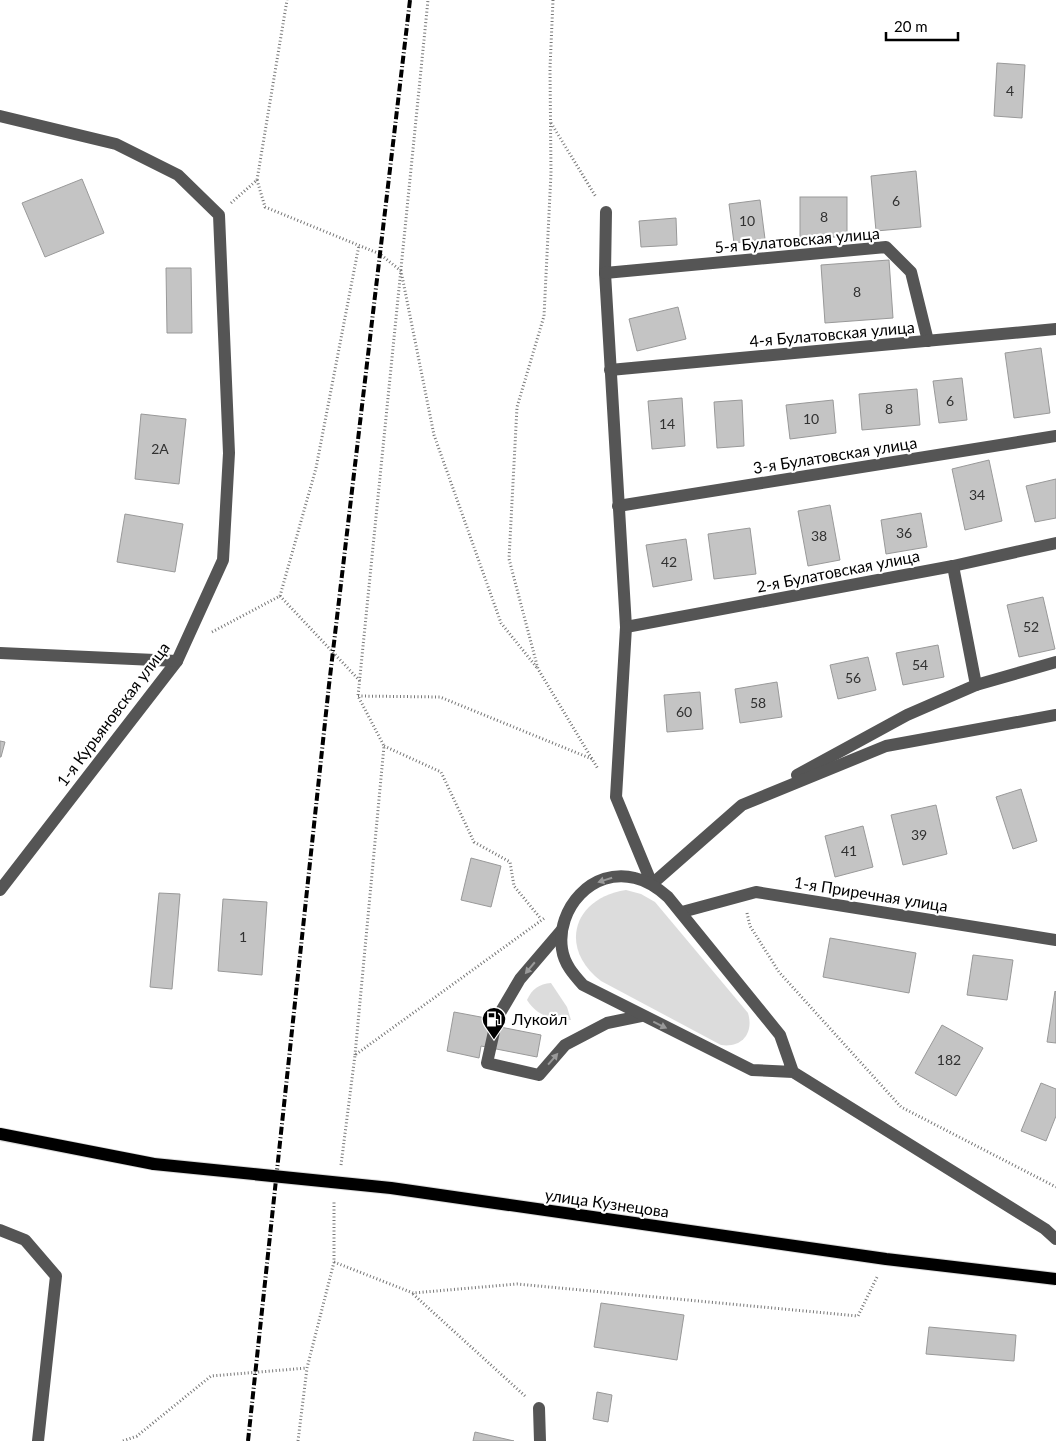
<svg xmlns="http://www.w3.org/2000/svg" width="1056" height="1441" viewBox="0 0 1056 1441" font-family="Lato,sans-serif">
<rect width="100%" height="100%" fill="#fff"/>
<!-- green -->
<g fill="#dcdcdc">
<path d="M626,890L641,894L655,902L748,1013C754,1033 742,1048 721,1045L601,981C558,948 573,898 626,890Z"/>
<path d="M551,983L567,1007L571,1020C553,1021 536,1015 527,1000C532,989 539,984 551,983Z"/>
</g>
<!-- building -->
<g fill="#c4c4c4" stroke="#999">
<path d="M997,63L1025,65L1022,118L994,116Z"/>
<path d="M916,171L921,227L876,231L871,176Z"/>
<path d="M82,179L104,233L45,257L22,203Z"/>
<rect x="800" y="197" width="47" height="40"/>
<path d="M760,200L765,239L734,243L729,204Z"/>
<path d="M676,218L677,245L641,247L639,221Z"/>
<path d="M889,260L893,318L825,323L821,265Z"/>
<path d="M166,268H191L192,333H167Z"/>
<path d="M678,307L686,339L637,351L629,319Z"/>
<path d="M1041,348L1050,413L1014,418L1005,353Z"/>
<path d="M962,378L967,420L939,423L933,381Z"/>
<path d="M917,389L920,425L862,430L859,394Z"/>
<path d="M682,398L685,446L652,449L648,401Z"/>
<path d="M742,400L744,446L717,448L714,402Z"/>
<path d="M833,400L836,433L790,439L786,405Z"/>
<path d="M141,414L186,419L179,484L135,479Z"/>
<path d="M989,460L1002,521L965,530L952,469Z"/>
<path d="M1056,479V518L1035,522L1026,486Z"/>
<path d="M830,505L840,560L808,566L798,511Z"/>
<path d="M921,513L927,547L886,554L881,520Z"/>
<path d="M125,514L183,524L175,572L117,562Z"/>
<path d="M750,528L756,574L714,579L708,534Z"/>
<path d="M686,539L692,580L653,587L646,545Z"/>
<path d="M1043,597L1055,649L1019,657L1007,605Z"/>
<path d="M938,645L944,677L903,685L896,653Z"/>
<path d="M868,657L876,690L838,699L830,665Z"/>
<path d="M777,682L782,717L740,723L735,689Z"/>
<path d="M700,692L703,729L667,732L664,695Z"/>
<path d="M0,741L5,742L1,757H0Z"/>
<path d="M1021,789L1037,841L1013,849L996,797Z"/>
<path d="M936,805L947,854L903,865L891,815Z"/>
<path d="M863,826L873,867L835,877L825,836Z"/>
<path d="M471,858L501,866L491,907L461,900Z"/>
<path d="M159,893L180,894L172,989L150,987Z"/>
<path d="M223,899L267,902L262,975L218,971Z"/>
<path d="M830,938L916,953L909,993L823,977Z"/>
<path d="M973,955L1013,960L1007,1000L967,995Z"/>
<path d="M1055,991L1056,992V1043L1047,1042Z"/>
<path d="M454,1012L486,1018L485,1024L541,1035L537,1057L481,1046L479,1058L447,1051Z"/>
<path d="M942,1025L983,1048L956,1096L915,1073Z"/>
<path d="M1041,1083L1056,1089V1116L1046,1141L1021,1131Z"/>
<path d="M601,1303L684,1315L677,1360L594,1347Z"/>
<path d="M929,1327L1016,1335L1014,1361L926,1354Z"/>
<path d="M597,1392L612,1395L608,1422L593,1419Z"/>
<path d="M475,1432L514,1441H473Z"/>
</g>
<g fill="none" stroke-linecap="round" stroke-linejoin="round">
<!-- major casing -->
<g stroke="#dbdbdb" stroke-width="14">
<path id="major" d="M0,1134L154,1164"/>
</g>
<!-- path -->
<g stroke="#777" stroke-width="3" stroke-dasharray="1 2.5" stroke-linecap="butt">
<path d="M553,0L550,68L551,173L544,316L517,407L509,559L538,669L598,769"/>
<path d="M551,123L596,197"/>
<path d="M257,180L265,207L380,254L401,271L434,435L501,623L538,669"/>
<path d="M231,203L257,180L287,0"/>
<path d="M280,596L360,681"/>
<path d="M212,632L280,596L316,468L359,245"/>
<path d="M358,696L440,697L592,759"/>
<path d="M384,746L441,772L474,842L510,862L514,886L541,919"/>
<path d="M747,913L750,926L779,972L901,1107L1056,1187"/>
<path d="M355,1055L384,746L358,696L428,0"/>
<path d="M341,1165L355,1055L546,917"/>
<path d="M334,1262L413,1293L517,1284L858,1316L877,1277"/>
<path d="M413,1294L525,1396"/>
<path d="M123,1441L137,1436L211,1376L307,1368"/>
<path d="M298,1441L307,1368L334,1262V1201"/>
</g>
<!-- minor -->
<g stroke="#555" stroke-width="12">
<path d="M0,116L116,144L178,175L219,215L229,453L223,560L177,661L0,890"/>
<path d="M606,212L605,273L626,627L616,797L652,884"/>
<path d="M605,273L886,247L911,272L928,341"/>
<path d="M610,370L1056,329"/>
<path d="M618,506L1056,436"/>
<path d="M626,627L953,566L1056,543"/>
<path d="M0,653L177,661"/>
<path d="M976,685L1056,662"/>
<path d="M797,775L907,715L976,685L953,566"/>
<path d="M652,884L742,805L886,746L1056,715"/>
<path d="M682,912L756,892L1056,940"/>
<path d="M561,931L520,979L497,1018L487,1063L539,1075L565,1045L607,1023L641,1016"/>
<path d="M793,1072L780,1035L668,897C658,888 648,881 635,878C592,867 556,909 562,949C564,964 574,975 583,985L752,1070L793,1072L1045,1229L1056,1239"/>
<path d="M0,1230L25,1240L56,1276L38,1441"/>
<path d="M539,1408L540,1441"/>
</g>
<!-- major -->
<use href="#major" stroke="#000" stroke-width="12"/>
<!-- rail -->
<path stroke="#000" stroke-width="4" stroke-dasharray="8 2.5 1 2.5" stroke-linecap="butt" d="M248,1441L329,685L410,0"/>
<!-- major-bridge casing -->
<g stroke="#dbdbdb" stroke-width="14" stroke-linecap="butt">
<path id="major-bridge" d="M154,1164L391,1188L886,1259L1056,1279"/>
</g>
<!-- major-bridge -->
<use href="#major-bridge" stroke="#000" stroke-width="12"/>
</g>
<!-- one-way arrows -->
<defs><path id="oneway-solid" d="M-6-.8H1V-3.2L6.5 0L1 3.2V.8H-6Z" transform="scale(1.25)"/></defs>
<g fill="#999">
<use href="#oneway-solid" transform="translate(605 880) rotate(162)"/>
<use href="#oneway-solid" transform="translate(530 968) rotate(130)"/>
<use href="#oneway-solid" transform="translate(660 1025) rotate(26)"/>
<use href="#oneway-solid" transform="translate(553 1059) rotate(-49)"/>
</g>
<!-- icons -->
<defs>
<g id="fuel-pin" transform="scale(1.25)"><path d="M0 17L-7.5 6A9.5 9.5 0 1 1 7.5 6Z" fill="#000" stroke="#fff"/><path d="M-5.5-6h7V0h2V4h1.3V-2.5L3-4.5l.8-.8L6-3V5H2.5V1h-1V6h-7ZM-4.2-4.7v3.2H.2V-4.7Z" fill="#fff"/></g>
</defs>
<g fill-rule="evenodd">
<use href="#fuel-pin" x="494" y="1019"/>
</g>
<g text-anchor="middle" stroke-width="4.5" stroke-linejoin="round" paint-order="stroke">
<!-- number labels -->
<g font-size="14" fill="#313131">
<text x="1010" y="96">4</text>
<text x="896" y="206">6</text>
<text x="824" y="222">8</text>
<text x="747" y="226">10</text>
<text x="857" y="297">8</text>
<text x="950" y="406">6</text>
<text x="889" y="414">8</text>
<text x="811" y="424">10</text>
<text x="667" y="429">14</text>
<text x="160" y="454">2А</text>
<text x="977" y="500">34</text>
<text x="904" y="538">36</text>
<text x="819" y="541">38</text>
<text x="669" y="567">42</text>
<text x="1031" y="632">52</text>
<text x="920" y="670">54</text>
<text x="853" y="683">56</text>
<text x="758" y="708">58</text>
<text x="684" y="717">60</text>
<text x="919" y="840">39</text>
<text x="849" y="856">41</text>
<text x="243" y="942">1</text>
<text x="949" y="1065">182</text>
</g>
<!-- street labels -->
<g font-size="16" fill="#000" stroke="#fff">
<text transform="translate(797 240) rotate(-5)" y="6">5-я Булатовская улица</text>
<text transform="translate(832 334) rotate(-5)" y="6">4-я Булатовская улица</text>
<text transform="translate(835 455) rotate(-9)" y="6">3-я Булатовская улица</text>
<text transform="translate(838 571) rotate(-11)" y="6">2-я Булатовская улица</text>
<text transform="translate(113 714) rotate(-53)" y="6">1-я Курьяновская улица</text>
<text transform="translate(871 894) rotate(9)" y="6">1-я Приречная улица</text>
<text transform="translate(607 1203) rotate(8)" y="6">улица Кузнецова</text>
</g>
<!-- poi labels -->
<g font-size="16" fill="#000" stroke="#fff" text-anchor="start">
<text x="512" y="1025">Лукойл</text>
</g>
</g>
<!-- scale -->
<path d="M886 32v8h72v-8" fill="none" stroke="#000000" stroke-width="2.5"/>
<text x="894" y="32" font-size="15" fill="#000000" stroke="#ffffff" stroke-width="4" paint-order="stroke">20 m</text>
</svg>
